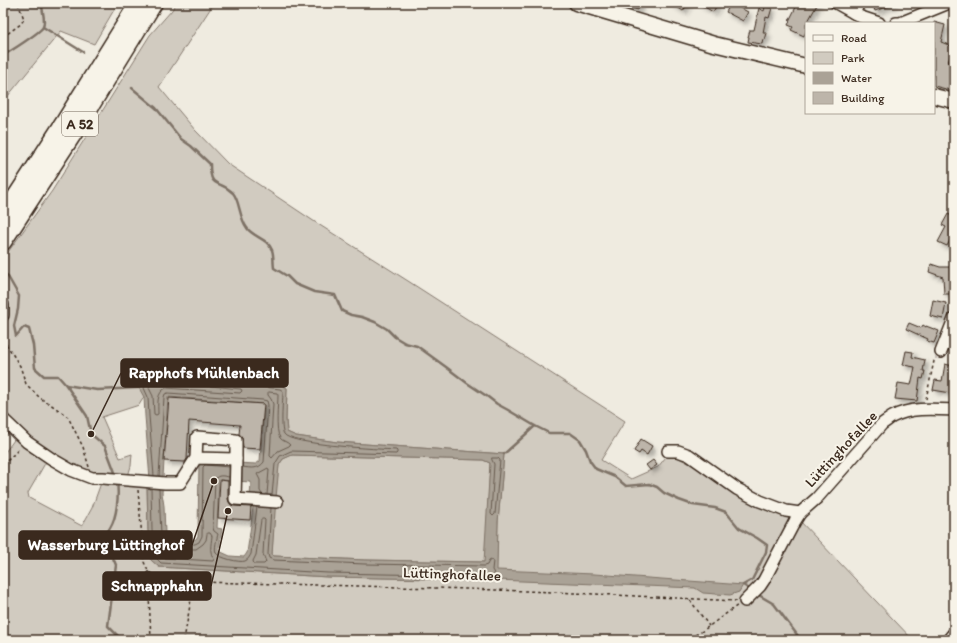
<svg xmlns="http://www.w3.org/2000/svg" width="957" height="643" viewBox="0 0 957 643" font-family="Itim,sans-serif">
<defs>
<filter id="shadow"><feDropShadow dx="3.5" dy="3.5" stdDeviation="2" flood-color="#0004"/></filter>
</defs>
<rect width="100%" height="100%" fill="#efebe0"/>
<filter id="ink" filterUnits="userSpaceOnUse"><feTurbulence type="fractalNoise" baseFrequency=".025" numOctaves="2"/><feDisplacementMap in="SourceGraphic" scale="8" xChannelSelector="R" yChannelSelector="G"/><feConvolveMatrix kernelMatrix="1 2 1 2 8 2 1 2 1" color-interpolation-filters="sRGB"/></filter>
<g filter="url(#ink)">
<!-- green -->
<g fill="#d1cbc0" stroke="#867a6f">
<path d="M3,3H118L94,44L61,31L3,102Z"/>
<path d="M176,3H214L159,87L195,130L228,164L318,224L408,281L625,421L601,460L631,479L658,467L669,453L799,520L913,640H3V455L14,440L3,429V422L47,460L28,493L29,498L82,526L92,508L101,483L147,486L148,530L151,560L159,567L328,577L496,580L498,522L504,454L337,442L296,436L287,432L286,420L287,388L282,385L220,377L159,372L147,373L144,397L139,405L102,417L120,458L132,454L131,466L128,476L101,474L83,470L56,457L21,432L3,413V328L7,313L3,288V259L52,191L150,35L172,10Z"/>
<path d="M292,455L483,460L490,463L485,562L365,560L274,556L272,555L275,498L279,465L283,459Z"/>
</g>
<!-- water -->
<path fill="#aaa296" stroke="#7e7266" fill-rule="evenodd" d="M148,372H159L220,377L281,385L287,388L286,420L287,432L296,436L337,442L504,454L498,522L497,570L594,574L743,585L739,592L730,595L703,593L695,588L496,580L328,577L159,567L151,560L148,530L147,481L150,480L145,416L144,397L139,388ZM168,397L264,404L260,461L256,464L199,461L198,536L196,539L194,540C185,540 170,543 165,534L164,506L162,493ZM292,455L483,460L490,463L484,562L365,560L274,556L272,555L276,498L279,465L283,459ZM219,480L251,482L250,497L254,498L251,525L247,553L244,557L230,556L219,551L222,529L217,528Z"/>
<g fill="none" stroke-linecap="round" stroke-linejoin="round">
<!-- shore -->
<g stroke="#675a4e" stroke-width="1">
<path d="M153,381H159L241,389L242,391L240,393L166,388C156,393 158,404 158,414L156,415L154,414L153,396L149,388Z"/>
<path d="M269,392L277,393L278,395C278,404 275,431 280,438C282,441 288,442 290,445L289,446L278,451L272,458L270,456L273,404L271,399L268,395V393Z"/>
<path d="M492,458H498L500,460L495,514L493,516L491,514L494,464L492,460Z"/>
<path d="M154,476L149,416L148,397L144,388L149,377L151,376H159L219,381L280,389L283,391C283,399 280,429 284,434C290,445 380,449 396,450L397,451V453L396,454L291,451L280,456L275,464L272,495"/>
<path d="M159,476L164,397L165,394L168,393L263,400L267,401L268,405L264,462C258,470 251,468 242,467"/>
<path d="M229,477C224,476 217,474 215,480L213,528L214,531L218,534C217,538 214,549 216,553C219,558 240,563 245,561C248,560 250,556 251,554L257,507"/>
<path d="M151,488L152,530L155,557L161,563L328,573L493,576L495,575L492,570L493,561L491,560L489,561L487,565L484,566L365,564L273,560L269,558L268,554L271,508"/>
<path d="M159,489L161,535L164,540L171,544H195L199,542L202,536L203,467L205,465L229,467"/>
<path d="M262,494L260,491V480L257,474L268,468L269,470L267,495"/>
<path d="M262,519H264L265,520L263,554L266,562L264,564H254L253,561L256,555L261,520Z"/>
<path d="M208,533H210L212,536C211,545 209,552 214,559L213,561L164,558L160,556L159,547L160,545L170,549H196L203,544L206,540L207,534Z"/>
</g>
<!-- stream -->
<g stroke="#7e7266" stroke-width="2.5">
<path d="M43,27L83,52"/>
<path d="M3,56C10,51 40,33 43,27C46,21 42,11 42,5L41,3"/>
<path d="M132,88L156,108L181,139L191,146L210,164C210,190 219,179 233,193C240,201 239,218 247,228C253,237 267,238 272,250C274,255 273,263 274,268L287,276L295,284L314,292L335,295L342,311L351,315L362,317L375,322L387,329L395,337L405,343L417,346L446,367L467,383L488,397L497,404L508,410L535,426L549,433H570L580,440L586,450L590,461L596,469L615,477L626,486L649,484L657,487L664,493L679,500L693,505L715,508L726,512L739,528L757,538L767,545L766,552L752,580L743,585L751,590"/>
<path d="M7,275L19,296L18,309L14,326L16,336L24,327L29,329L33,345L35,368L44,376H58L66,385L87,416L91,434L105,446L116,475"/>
<path d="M66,385L97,390L139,388"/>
<path d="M504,454L535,426"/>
<path d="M117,482C119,495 117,517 110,528C107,533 103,538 99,543L100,552C111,553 112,555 116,565L108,626L120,638L121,640"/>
<path d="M757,594L774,604L801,640"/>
</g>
</g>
<!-- building -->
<g fill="#bdb5aa" stroke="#3b2a1e" filter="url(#shadow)">
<path d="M619,3H640L638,10L619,5Z"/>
<path d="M671,3H688L683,11Z"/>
<path d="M698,3H718L713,12Z"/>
<path d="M731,3L748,12L743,21L726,12Z"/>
<path d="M798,3H818L807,23H806V31L804,36L791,30L793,27L788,25L790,21H789Z"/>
<path d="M872,3H894V4L875,11Z"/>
<path d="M765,6L772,8L769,18L766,17L763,33H767L765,40L763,39L762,44L748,42L749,37H748L750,30H754L759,8L764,11Z"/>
<path d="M934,22L945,25L941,42L954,47L948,62L954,63V91L934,86Z"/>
<path d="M948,214L954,217V233L947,246L938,242L946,227L942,225Z"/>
<path d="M931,264L940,267H951V294H944L943,277L929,272Z"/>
<path d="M933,300L946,303L943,319L930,316Z"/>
<path d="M909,323L921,328L923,325L926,327V326L939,331L934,343L927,341L928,339L906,329Z"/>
<path d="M906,351L913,352L912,357L925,360L923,371H925L923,379L920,378L917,401L895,399L898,383L911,385L915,367L903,365Z"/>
<path d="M945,364L953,366L951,377H954L951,393L933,390L935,380L942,381Z"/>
<path d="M169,398L264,404L260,449L243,448L242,437L239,434L240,425L189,421L187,459L185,462L164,461Z"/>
<path d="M641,439L652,446L647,455L641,451L639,454L634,451Z"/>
<path d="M653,460L657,465L650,470L646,465Z"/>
<path d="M220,480L228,481V499L229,502L231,505L234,506L251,507L250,520L218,518Z"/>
</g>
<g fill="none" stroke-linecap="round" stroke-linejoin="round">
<!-- minor casing -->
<g stroke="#3b2a1e" stroke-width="14">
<g id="minor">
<path d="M836,3L861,17L879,23"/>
<path d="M854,13L859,3"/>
<path d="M896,23H900L949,3"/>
<path d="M3,305V315"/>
<path d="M941,352L954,319"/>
<path d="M3,419L27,442L52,459L71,470L92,478H103L165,483H180L196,458L236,459V440L197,437L196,458"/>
<path d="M668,451H678L689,455L737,489L760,501L786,511L800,513"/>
<path d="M236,459L235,499L277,502"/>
<path d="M745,601L760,586L764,580L795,521L800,513L817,498L882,424C885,422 889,419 892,417C910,407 934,409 954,410"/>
</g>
</g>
<!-- major casing -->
<g stroke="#3b2a1e" stroke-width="17">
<g id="major">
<path d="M576,3L714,44L806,66"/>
<path d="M934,96L954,101"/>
<path d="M950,640L954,635"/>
</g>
</g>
<!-- highway casing -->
<g stroke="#3b2a1e" stroke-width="19">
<g id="highway">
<path d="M3,216L64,122L138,3"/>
<path d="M3,242L76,130L154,3"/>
</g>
</g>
<!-- path -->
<g stroke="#3b2a1e" stroke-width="1.5" stroke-dasharray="3 3" stroke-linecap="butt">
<path d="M3,37L21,24L24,19L18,3"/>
<path d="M3,339L20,366L26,384L40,398L53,406L68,417L83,447L89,467"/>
<path d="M926,399L934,361L936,358"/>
<path d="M3,465L20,448"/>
<path d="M138,490L144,562L148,571L160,581L438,588L554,592L737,601"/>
<path d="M148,571L151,640"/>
<path d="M690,600L709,626"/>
<path d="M184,640L194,582"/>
<path d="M692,640C693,635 697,634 701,632L738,605"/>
</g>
<!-- minor -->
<use href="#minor" stroke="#f7f3e8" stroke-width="11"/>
<!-- major -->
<use href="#major" stroke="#f7f3e8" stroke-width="14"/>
<!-- highway -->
<use href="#highway" stroke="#f7f3e8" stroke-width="16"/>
</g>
</g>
<g text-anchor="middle" stroke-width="4" stroke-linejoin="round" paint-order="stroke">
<!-- shield labels -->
<rect fill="#f7f3e8" stroke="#73665b" stroke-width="1" x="62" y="112" width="36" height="24" rx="3"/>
<g font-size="14" font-weight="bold" fill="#3b2a1e">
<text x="80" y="129">A 52</text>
</g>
<!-- street labels -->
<g font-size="15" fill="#3b2a1e" stroke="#f7f3e8">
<text transform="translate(841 449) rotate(-47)" y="5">Lüttinghofallee</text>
<text transform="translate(452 574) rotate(2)" y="5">Lüttinghofallee</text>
</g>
</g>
<!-- callouts -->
<path fill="none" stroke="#3b2a1e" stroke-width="1.5" d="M91 434L121 373M214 481L192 545M228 511L211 586"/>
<g fill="#3b2a1e" stroke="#f7f3e8" stroke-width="1.5">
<circle cx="91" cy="434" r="4"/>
<circle cx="214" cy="481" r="4"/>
<circle cx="228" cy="511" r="4"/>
</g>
<g fill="#3b2a1e" stroke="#3b2a1e" stroke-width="1.5">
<rect x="121" y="359" width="167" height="28" rx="4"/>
<rect x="19" y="531" width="173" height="28" rx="4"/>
<rect x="103" y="572" width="108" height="28" rx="4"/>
</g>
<g font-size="16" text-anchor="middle" font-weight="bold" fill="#fff">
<text x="204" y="378">Rapphofs Mühlenbach</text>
<text x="106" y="550">Wasserburg Lüttinghof</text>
<text x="157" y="591">Schnapphahn</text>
</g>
<!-- margin -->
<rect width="957" height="643" fill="none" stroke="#f7f3e8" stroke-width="16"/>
<rect x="8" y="8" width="941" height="627" fill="none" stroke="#3b2a1e" stroke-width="1.5" filter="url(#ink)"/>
<!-- legend -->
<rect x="805" y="22" width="130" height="92" fill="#f7f3e8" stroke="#aca397"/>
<rect x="813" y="35" width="20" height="6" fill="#f7f3e8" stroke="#aca397"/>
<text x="841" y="42" font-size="12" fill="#3b2a1e">Road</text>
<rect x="813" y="52" width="20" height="12" fill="#d1cbc0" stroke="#aca397"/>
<text x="841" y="62" font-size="12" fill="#3b2a1e">Park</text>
<rect x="813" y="72" width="20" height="12" fill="#aaa296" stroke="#aca397"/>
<text x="841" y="82" font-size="12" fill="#3b2a1e">Water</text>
<rect x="813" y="92" width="20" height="12" fill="#bdb5aa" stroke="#aca397"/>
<text x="841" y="102" font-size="12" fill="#3b2a1e">Building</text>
</svg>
